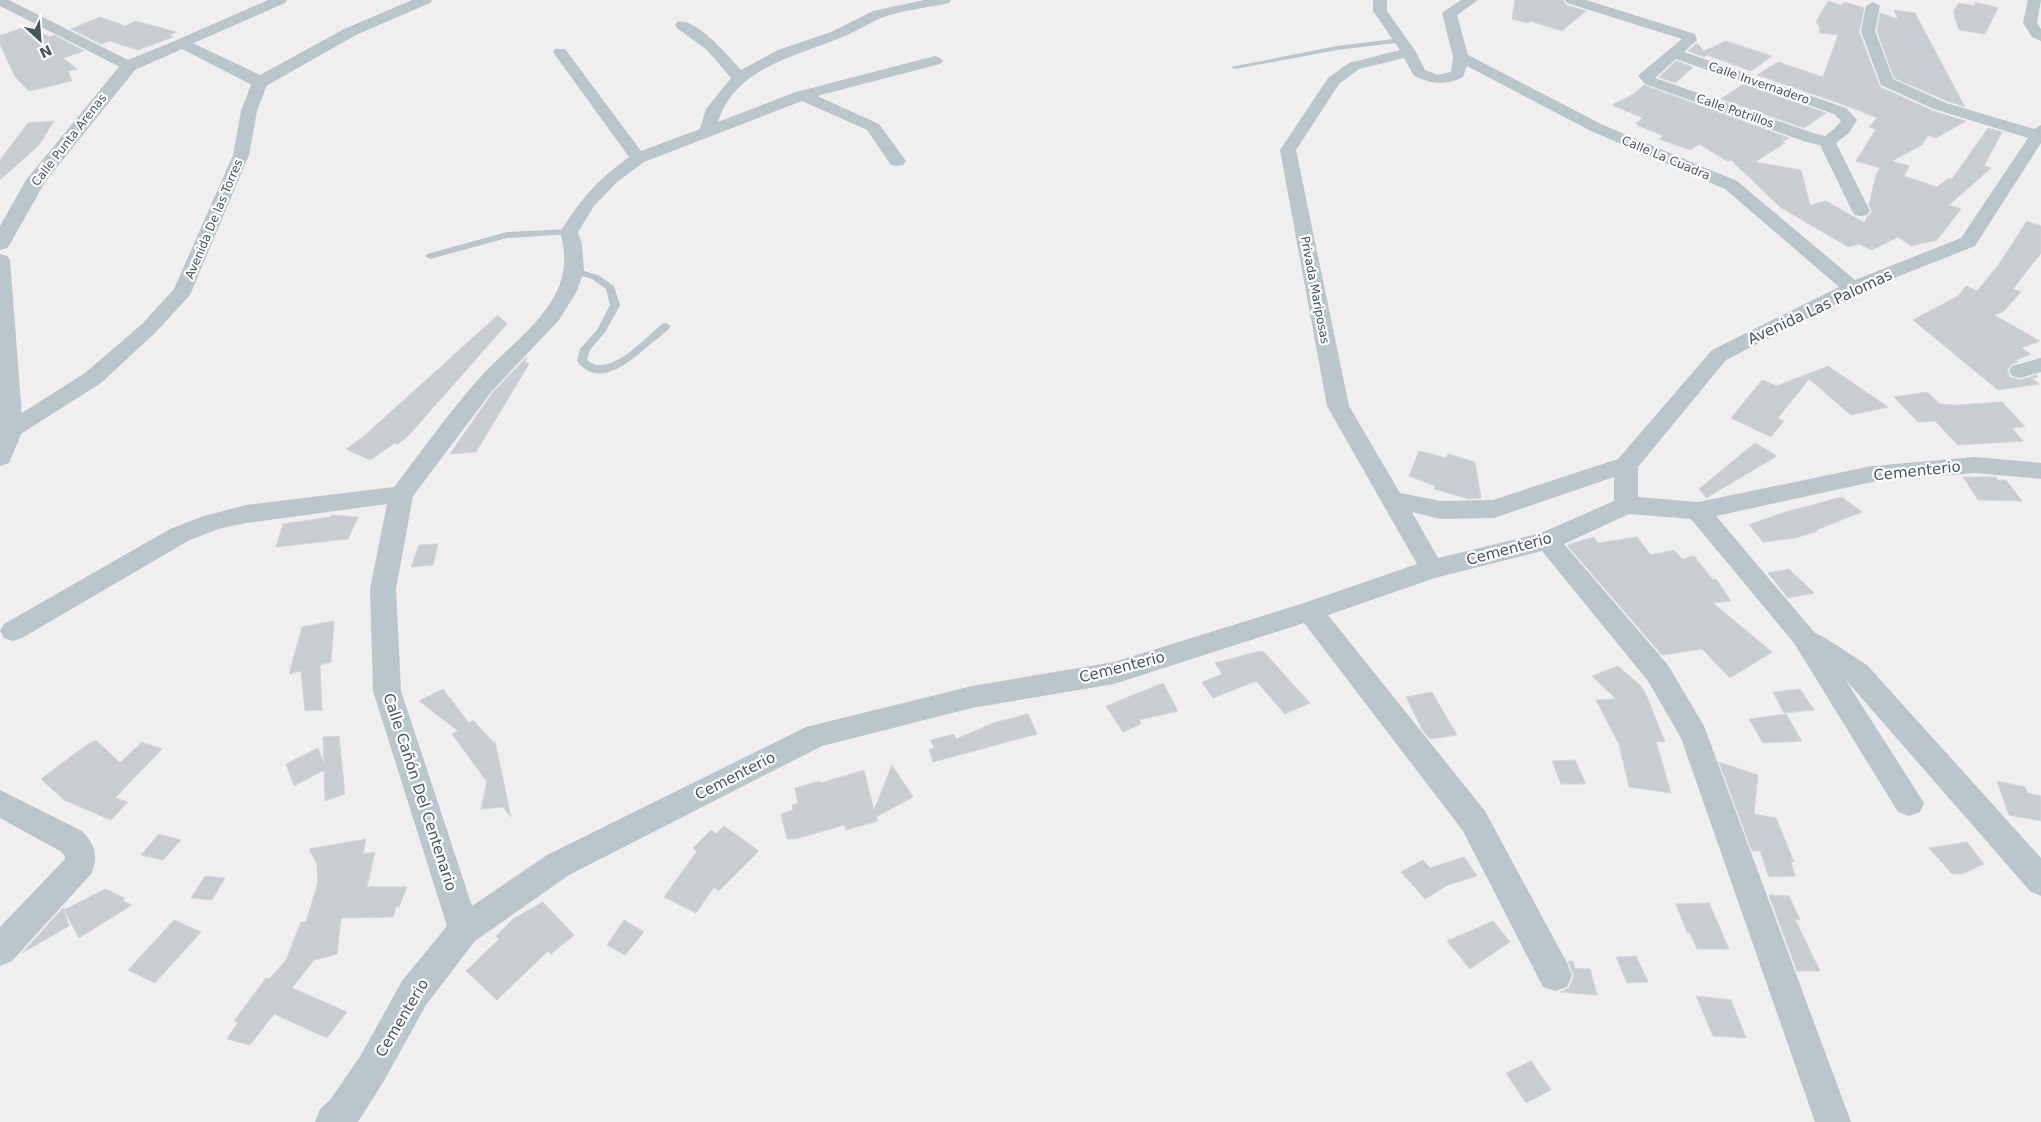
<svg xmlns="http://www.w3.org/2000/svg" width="2041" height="1122" viewBox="0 0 2041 1122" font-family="'DejaVu Sans',sans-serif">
<rect width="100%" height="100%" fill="#f1eeef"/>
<!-- building -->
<g fill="#c8cdd1" stroke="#d2d6da">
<path d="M1515,0H1563L1566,5L1586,11L1562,31L1530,21L1528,23L1512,19Z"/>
<path d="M1828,1L1841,5L1845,2L1864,8L1859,32L1880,87L1933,111L1966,121L1936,138L1928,135L1922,145L1892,161L1909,166L1904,176L1937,187L1949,178L1952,179L1988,128L2002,132L1984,166L1991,168L1949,205L1961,209L1937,240L1911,246L1898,237L1872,250L1859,244L1848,247L1780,207L1731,160L1727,161L1699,144L1690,150L1659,139L1664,136L1637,125L1639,124L1636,123L1643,118L1612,105L1632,95L1644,85L1789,138L1782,142L1785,143L1755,162L1801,170L1810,205L1826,201L1865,223L1867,217L1872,212L1869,205L1876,175L1880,168L1856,161L1876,129L1869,127L1877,118L1842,104L1757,75L1778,62L1823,77L1838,35L1820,33L1819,26L1816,22Z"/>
<path d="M1975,2L1998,8L1985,34L1959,30L1954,15V10L1959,3L1975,6Z"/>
<path d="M1894,10L1915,13L1965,107L1947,101L1894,78L1877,31L1880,13L1898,19Z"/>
<path d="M100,17L126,26L135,21L176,32L169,35L173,37L138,50L110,41L101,44L71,29Z"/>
<path d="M27,26L50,37L54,35L84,51L63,58L77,69L68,71L72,81L29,91L15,77L0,44V36Z"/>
<path d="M1726,41L1772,56L1751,71L1707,55L1704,57L1688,51L1697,43L1704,51Z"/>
<path d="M1676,61L1693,67L1675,83L1659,77Z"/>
<path d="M1743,84L1826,113L1804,128L1721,99Z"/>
<path d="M54,121L39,145L0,180V160L28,123Z"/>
<path d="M2027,221L2041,226V253L2013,289L2021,292L2004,311L1994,315L2040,341L2021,348L2031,354L2016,360L2018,362L2012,364L2007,370L2010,377L2020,380L2036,375L2038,377L2032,378L2039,384L1998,390L1913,320L1958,296L1966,286L1977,291L1999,264Z"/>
<path d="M498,315L507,324L409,435L398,444L395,443L370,460L346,449L364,436Z"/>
<path d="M527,357L525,362L529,364L476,452L450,454L493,392Z"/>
<path d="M1828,366L1888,407L1851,415L1809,379L1778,418L1784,421L1771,437L1731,418L1762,380L1777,386Z"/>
<path d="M1927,392L1940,404L1956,405L2002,402L2025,427L2012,428L2023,441L1958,445L1935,421L1918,422L1894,397Z"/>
<path d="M1755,443L1777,456L1706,498L1699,489Z"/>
<path d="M1419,451L1446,458L1448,454L1475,462L1481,498L1469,499L1434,489L1435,486L1409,476Z"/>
<path d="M1963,477H1996L1997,480H2006L2022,501L1978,500Z"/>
<path d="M1842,497L1862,512L1816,530L1818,531L1795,538L1763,542L1749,525L1782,513Z"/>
<path d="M331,515L358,517L348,539L276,547L283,524L330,517Z"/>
<path d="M1594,537L1598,543L1637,537L1651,555L1674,550L1682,559L1694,556L1713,580L1716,579L1731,601L1713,603L1772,652L1730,678L1702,649L1662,655L1567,545Z"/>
<path d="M438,544L433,565L411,567L419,545Z"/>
<path d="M1789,569L1814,593L1788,598L1768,573Z"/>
<path d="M334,621L331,662L320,665L322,710L305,711L301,671L289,674L302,627Z"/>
<path d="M1260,651L1264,652L1310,703L1285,714L1256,681L1213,698L1202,682L1222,674L1215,663Z"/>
<path d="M1618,666L1641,686L1646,694L1665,742L1656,741L1671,793L1629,787L1619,744L1596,700L1616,699L1592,676Z"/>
<path d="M1163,683L1178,711L1139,720L1141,724L1123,732L1106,706Z"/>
<path d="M443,689L469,723L473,720L495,744V741L511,817L503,807L481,809L487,782L452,734L458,731L419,701Z"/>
<path d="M1800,689L1814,710L1784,713L1773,692Z"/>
<path d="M1432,692L1447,718L1457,735L1430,739L1423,731L1406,697Z"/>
<path d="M1028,714L1037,734L933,762L929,750L934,748L931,740L954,734L956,739L996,722Z"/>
<path d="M1786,714L1802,741L1763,743L1749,719Z"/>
<path d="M339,736L345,794L325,801L324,770L294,786L286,764L318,748L324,763L323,737Z"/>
<path d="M96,740L120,763L142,742L162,749L115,798L128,802L111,820L64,800L41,779L85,746Z"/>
<path d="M1575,760L1586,784H1561L1552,761Z"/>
<path d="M1719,762L1758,775L1754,814L1776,818L1794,862H1791L1795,876L1769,877L1760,851H1752Z"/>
<path d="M892,765L913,797L876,817L878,821L846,830L844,825L796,839H787L781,814L793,810L792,805L798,803L795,788L820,781L821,783L864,770L874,810Z"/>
<path d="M1997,781L2025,787L2028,793L2041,796V821L2009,815Z"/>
<path d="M724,826L759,851L719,891L714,887L696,913L664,897L697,851L693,848L711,830L716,834Z"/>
<path d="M159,834L181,840L163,860L141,855Z"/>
<path d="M366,839L363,854L375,852L367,887H407L399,907H396L393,917L341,918L337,954L314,960L292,988L347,1012L327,1038L274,1014L250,1045L227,1039L238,1022L234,1021L266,978L269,979L286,960L301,922H306L318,882L317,864L309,849Z"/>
<path d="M1967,842L1984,864L1962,874H1952L1929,848Z"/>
<path d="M1464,857L1477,876L1448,885L1425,899L1401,872L1423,860L1430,868Z"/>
<path d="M205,876L225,878L212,900L191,898Z"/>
<path d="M105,889L125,898L123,901L132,905L79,938L64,910Z"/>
<path d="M1769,895L1789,896L1800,920L1795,919L1820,971H1797Z"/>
<path d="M543,902L574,935L551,954L548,951L497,1000L466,971L499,939L496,936L513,919Z"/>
<path d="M1709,903L1729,949H1697L1690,933L1687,932L1676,904Z"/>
<path d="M63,908L69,926L22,953Z"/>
<path d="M174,920L201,932L155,983L128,970Z"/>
<path d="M624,920L644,932L625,955L607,945Z"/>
<path d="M1493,921L1510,942L1470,969L1447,941Z"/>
<path d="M1636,956L1648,982L1627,983L1616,957Z"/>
<path d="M1568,961H1573L1575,968L1590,969L1597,995L1560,992L1569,988L1574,976Z"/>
<path d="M1696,996L1731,1000L1746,1038L1713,1036Z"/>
<path d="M1531,1061L1551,1090L1526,1103L1506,1073Z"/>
</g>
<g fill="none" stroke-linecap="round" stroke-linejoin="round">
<!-- service -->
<g fill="#b9c6cc" fill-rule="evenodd">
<path d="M1401,38L1405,40L1404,42L1337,50L1235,69L1231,67L1337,46Z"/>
<path d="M569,229L572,230V234L507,238L430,259L425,256L427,254L507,232Z"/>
<path d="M574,268L598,275L614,286L620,305L606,331L590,350L587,360C608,380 646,337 662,324L666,323L671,326C665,334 655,340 647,347C629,363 597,389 577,361L580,349L597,330L610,305L606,289L592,279L571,273L569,271Z"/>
</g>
<!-- minor -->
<g fill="#b9c6cc" fill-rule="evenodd">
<path d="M0,0H9L134,63L137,66L134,69H124L0,6Z"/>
<path d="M268,0H287L285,3L187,46H177L175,43L177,40Z"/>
<path d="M924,0H951L949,3C927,8 902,10 881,18C867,24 854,33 840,38C794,57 735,68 718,122L796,92L935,56L940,58L943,61L940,64L817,96L879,124L906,161L903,165L897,166L891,165L867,130L802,101L644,162L617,182L594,206L578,232L582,244L584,271L577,291L559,320L492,391L413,496L396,589L401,691L472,906L547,855L806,727L972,686L1114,662L1304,603L1417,564L1327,406L1280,150L1328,78L1349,63L1400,50L1373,11V0H1387V11L1416,52L1425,70L1438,75L1451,72L1453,57L1442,13L1461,0H1478L1457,15L1468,55L1603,125L1737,181L1855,280L1961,238L2028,138L1934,109L1881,85L1861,31L1866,6L1873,2L1880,6L1875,31L1893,79L1946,103L2034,129L2041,125V143L1975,246L1859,292L1726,360L1638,467V497L1698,502L1872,466L1975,457L2041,463V479L1975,473L1872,482L1716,516L1815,633L1822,636L1867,665L2041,858V896L2030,891L1845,679L1924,803L1920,812L1909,816L1898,812L1794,643L1691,519L1629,514L1564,544L1668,665L1704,726L1851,1122H1815L1681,738L1648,681L1542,551L1435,578L1328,615L1485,811L1567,963L1572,975L1567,987L1555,991L1543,987L1463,831L1304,623L1114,684L972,708L822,746L569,875L475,941L426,1005L385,1079L358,1122H315L320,1109L330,1100L361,1055L402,981L447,926L373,691L370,589L387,504L246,523L218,529L188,541L22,638L13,641L4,638L0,631L4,624L170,529L204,516L246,505L394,487C421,452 447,415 476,382C502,351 539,328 557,291C566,272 566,252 560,232C582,198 596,181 629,157L553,52L555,49H565L641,151L700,129L706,109L731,78L707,50L677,28L675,25L677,22C696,17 729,57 741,70L778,50L831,32L873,11ZM1404,58L1414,76C1432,84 1445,86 1463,77L1467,66L1591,131L1725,189L1839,287L1712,350L1618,459L1493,500L1441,501L1400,493L1349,406L1296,150L1339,84L1359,69ZM1614,477V501L1541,533L1438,558L1412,512L1441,519L1494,518Z"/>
<path d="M1565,0H1586L1695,34L1697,40L1684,52L1846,108L1857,120L1849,133L1836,143L1870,211L1867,215L1861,216L1855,215L1852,211L1820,145L1806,142L1645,84L1638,76L1641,73L1682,39L1567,3ZM1676,59L1834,114L1841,121L1834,129L1825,136L1816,134L1655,78Z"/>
<path d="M2028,0H2041L2037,23L2041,29V41L2032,37L2023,23Z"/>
<path d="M260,77L265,79L268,82L257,111L249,155L190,295L156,332L101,383L19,435L11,437L3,435L0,430L3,425L85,373L142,324L174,289L233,155L241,111L252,82L255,79Z"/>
<path d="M2041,358V372L2020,378L2012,376L2009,371L2012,366Z"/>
<path d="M0,790L82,831C95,845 99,856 91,874L12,961L0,966V927L65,859V856L60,851L0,818Z"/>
</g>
<!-- tertiary -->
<g fill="#b9c6cc" fill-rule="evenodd">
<path d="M412,0H433L430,3L356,35L266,86L260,87L254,86L182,49L135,70L45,182L10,244L7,248L0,250V226L26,180L123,62L182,38L260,75L344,29Z"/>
<path d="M0,254L7,256L10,260L23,430L9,463L0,466Z"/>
</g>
</g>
<g text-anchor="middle" stroke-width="4.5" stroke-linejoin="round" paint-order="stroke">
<!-- far-street labels -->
<g font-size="12" fill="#46565d" stroke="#fff">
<text transform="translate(1759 83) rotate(19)" y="4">Calle Invernadero</text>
<text transform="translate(1735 111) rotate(19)" y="4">Calle Potrillos</text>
<text transform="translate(69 140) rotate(-52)" y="4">Calle Punta Arenas</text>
<text transform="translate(1666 158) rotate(23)" y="4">Calle La Cuadra</text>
<text transform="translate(214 219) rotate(-67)" y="4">Avenida De las Torres</text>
<text transform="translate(1315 290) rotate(79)" y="4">Privada Mariposas</text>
</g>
<!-- street labels -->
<g font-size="15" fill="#46565d" stroke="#fff">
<text transform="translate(1820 307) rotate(-25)" y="5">Avenida Las Palomas</text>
<text transform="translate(1917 471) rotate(-6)" y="5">Cementerio</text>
<text transform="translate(1509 549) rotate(-15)" y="5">Cementerio</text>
<text transform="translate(1122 667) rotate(-14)" y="5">Cementerio</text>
<text transform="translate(735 776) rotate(-27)" y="5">Cementerio</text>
<text transform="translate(420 792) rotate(72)" y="5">Calle Cañón Del Centenario</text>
<text transform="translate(402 1018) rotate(-59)" y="5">Cementerio</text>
</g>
</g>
<!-- north arrow -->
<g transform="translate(40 40) rotate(154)" stroke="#ffffff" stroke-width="4" paint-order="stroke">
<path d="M0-4L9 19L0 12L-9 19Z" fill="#46565d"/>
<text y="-8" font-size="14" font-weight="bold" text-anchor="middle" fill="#46565d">N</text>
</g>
</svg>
